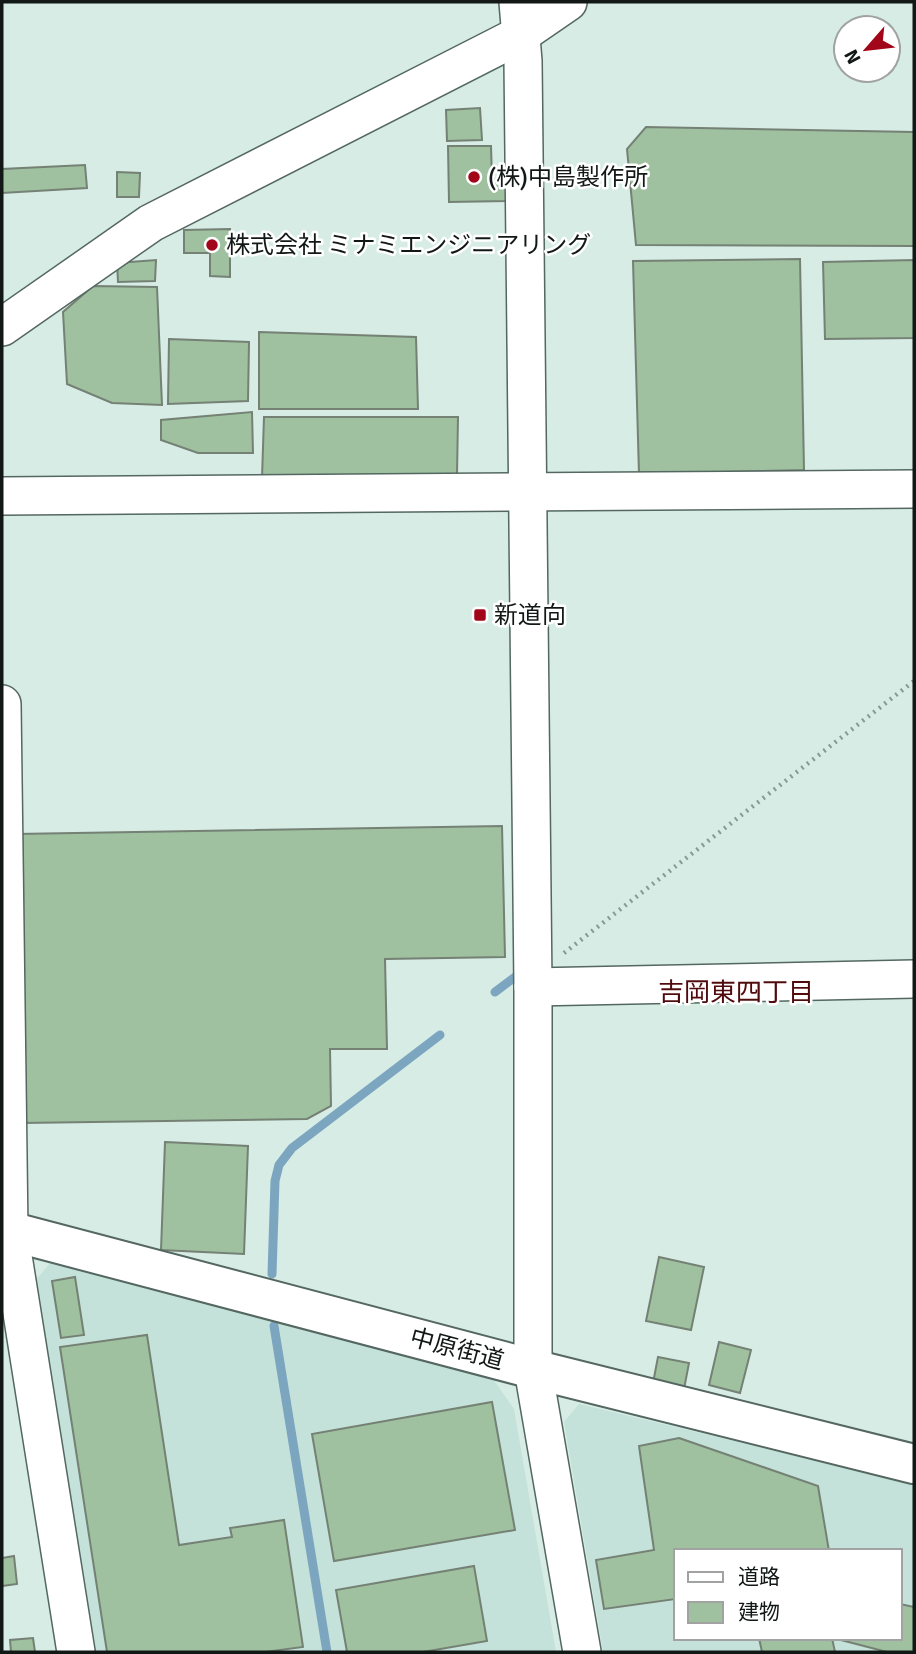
<svg xmlns="http://www.w3.org/2000/svg" width="916" height="1654" viewBox="0 0 916 1654" font-family="Signika,'Noto Sans JP',sans-serif">
<rect width="100%" height="100%" fill="#d6ece5"/>
<!-- built -->
<g fill="#c4e2d9" fill-rule="evenodd">
<path d="M51,1262L490,1375L514,1409L556,1652H90L30,1287Z"/>
<path d="M579,1404L914,1484V1652H603L564,1422ZM676,1551H900V1638H676Z"/>
</g>
<g fill="none" stroke-linecap="round" stroke-linejoin="round">
<!-- stream -->
<g stroke="#7ca6c0" stroke-width="9">
<path d="M495,992L515,977"/>
<path d="M272,1274L275,1181L279,1165L292,1148L440,1035"/>
<path d="M274,1326L327,1652"/>
</g>
</g>
<!-- building -->
<g fill="#9fc1a0" stroke="#748174" stroke-width="2">
<path d="M480,108L482,140L447,141L446,110Z"/>
<path d="M646,127L914,132V246L636,245L627,149Z"/>
<path d="M448,146H491L492,179H507V201L449,202Z"/>
<path d="M85,165L87,188L2,193V169Z"/>
<path d="M117,172L140,173L139,197H117Z"/>
<path d="M230,229V277L210,276V253H184V230Z"/>
<path d="M800,259L804,470L639,474L633,261Z"/>
<path d="M156,260L155,281L118,282L117,263Z"/>
<path d="M914,260V338L825,339L823,262Z"/>
<path d="M93,286L157,287L162,405L112,403L67,384L63,312Z"/>
<path d="M259,332L416,337L418,409H259Z"/>
<path d="M169,339L249,342L248,401L168,404Z"/>
<path d="M252,412L253,453H198L161,440V420Z"/>
<path d="M264,417H458L457,475L262,478Z"/>
<path d="M502,826L505,957L385,959L387,1049H330L331,1106L307,1119L22,1123L16,834Z"/>
<path d="M165,1142L248,1146L244,1254L161,1250Z"/>
<path d="M659,1257L704,1267L691,1330L646,1321Z"/>
<path d="M75,1277L84,1335L61,1338L52,1281Z"/>
<path d="M147,1335L179,1545L232,1537L230,1528L284,1520L303,1647L265,1652H107L60,1347Z"/>
<path d="M719,1342L751,1350L740,1393L709,1385Z"/>
<path d="M658,1357L689,1363L684,1389L653,1383Z"/>
<path d="M492,1402L515,1530L334,1561L312,1434Z"/>
<path d="M679,1438L818,1486L829,1551H676V1599L604,1609L596,1560L654,1550L639,1446Z"/>
<path d="M14,1556L17,1584L2,1586V1558Z"/>
<path d="M474,1566L487,1641L423,1652H347L336,1590Z"/>
<path d="M900,1604L914,1607V1652H887L837,1639L900,1638Z"/>
<path d="M33,1638L35,1652H11L10,1640Z"/>
<path d="M759,1638H832L835,1652H762Z"/>
</g>
<g fill="none" stroke-linecap="round" stroke-linejoin="round">
<!-- minor casing -->
<g stroke="#546761" stroke-width="40">
<g id="minor">
<path d="M518,2L523,61L533,987V1369L582,1652"/>
<path d="M2,327L151,223L520,35L568,2"/>
<path d="M2,496L914,489"/>
<path d="M2,704L9,1231L76,1652"/>
<path d="M533,987L914,979"/>
</g>
</g>
<!-- major casing -->
<g stroke="#546761" stroke-width="42">
<path id="major" d="M2,1229L533,1369L914,1464"/>
</g>
<!-- path -->
<path stroke="#899994" stroke-width="4.5" stroke-dasharray="2 5" stroke-linecap="butt" d="M564,953L914,681"/>
<!-- minor -->
<use href="#minor" stroke="#fff" stroke-width="37"/>
<!-- major -->
<use href="#major" stroke="#fff" stroke-width="38"/>
</g>
<!-- markers -->
<g fill="#a20619" stroke="#fff" stroke-width="2.5">
<circle cx="474" cy="177" r="7"/>
<circle cx="212" cy="245" r="7"/>
<rect x="473" y="608" width="14" height="14" rx="3.5"/>
</g>
<g text-anchor="middle" stroke-width="5" stroke-linejoin="round" paint-order="stroke">
<!-- poi labels -->
<g font-size="24" fill="#111816" stroke="#fff" text-anchor="start">
<text x="488" y="185">(株)中島製作所</text>
<text x="226" y="253">株式会社 ミナミエンジニアリング</text>
<text x="494" y="623">新道向</text>
</g>
<!-- street labels -->
<g font-size="24" fill="#111816" stroke="#fff">
<text transform="translate(457 1349) rotate(15)" y="8">中原街道</text>
</g>
<!-- neighbourhood labels -->
<g font-size="26" fill="#500b0d" stroke="#fff">
<text x="736" y="1001">吉岡東四丁目</text>
</g>
</g>
<!-- border -->
<rect width="916" height="1654" fill="none" stroke="#111816" stroke-width="7"/>
<!-- legend -->
<rect x="674" y="1549" width="228" height="91" fill="#ffffff" stroke="#a0a3a2" stroke-width="2"/>
<rect x="688" y="1572" width="35" height="10" fill="#ffffff" stroke="#a0a3a2" stroke-width="2"/>
<text x="738" y="1584" font-size="21" fill="#111816">道路</text>
<rect x="688" y="1602" width="35" height="21" fill="#9fc1a0" stroke="#a0a3a2" stroke-width="2"/>
<text x="738" y="1619" font-size="21" fill="#111816">建物</text>
<!-- north arrow -->
<g transform="translate(867 49) rotate(242)"><circle r="33" fill="#ffffff" stroke="#a0a3a2" stroke-width="2"/>
<path d="M0-5L12 26L0 18L-12 26Z" fill="#a20619"/>
<text y="-10" font-size="19" font-weight="bold" text-anchor="middle" fill="#111816">N</text>
</g>
</svg>
